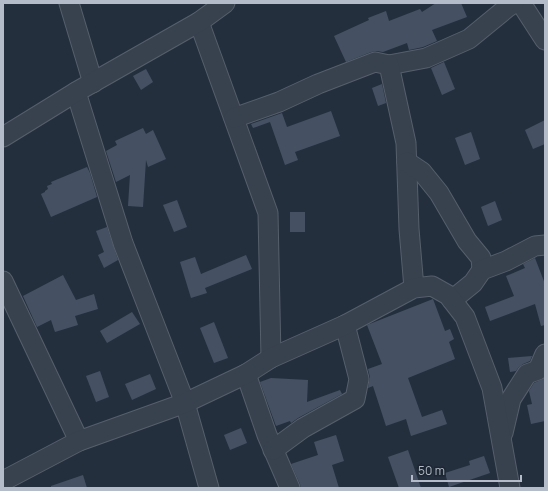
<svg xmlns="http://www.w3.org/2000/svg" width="548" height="491" viewBox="0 0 548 491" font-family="Manrope,sans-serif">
<rect width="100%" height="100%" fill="#242f3e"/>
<!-- building -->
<g fill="#455162">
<path d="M436,3H461L467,17L432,30L437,41L423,47L409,50L407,43L383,52L377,51L371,52L346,62L334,36L369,20L368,18L386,11L389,21L420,9L422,12Z"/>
<path d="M444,62L455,89L442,95L431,68Z"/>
<path d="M146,69L153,82L141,90L133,76Z"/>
<path d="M382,84L386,103L378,106L372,88Z"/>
<path d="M331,111L340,136L295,152L298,160L285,165L270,122L253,128L251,124L282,113L287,127Z"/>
<path d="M545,120V144L533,149L525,130Z"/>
<path d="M143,128L146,134L153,130L166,159L148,167L146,160L143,207L128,206L130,175L116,182L106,151L117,145L115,141Z"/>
<path d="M471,132L480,159L465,165L455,138Z"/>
<path d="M87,167L90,173L97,197L51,217L41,194L45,192V191L48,189L47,186L52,184L51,182Z"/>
<path d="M177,200L187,227L174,232L163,205Z"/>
<path d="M495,201L502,220L488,226L481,207Z"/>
<rect x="290" y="212" width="15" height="20"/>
<path d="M107,227L118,260L104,268L98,255L104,252L96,231Z"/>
<path d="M246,255L252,269L205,288L207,293L191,298L180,262L195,257L201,274Z"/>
<path d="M535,258L545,284V325L541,326L535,304L490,321L485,307L514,296L506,276L525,268L523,264Z"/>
<path d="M63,275L76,300L94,294L98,309L75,316L78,325L55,332L51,320L37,327L23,296Z"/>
<path d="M433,299L445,331L450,329L454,339L449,342L455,359L408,378L422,417L442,410L447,424L411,436L406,419L386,426L373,386L368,388L370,377L368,369L382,364L367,325Z"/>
<path d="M132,312L140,324L107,343L100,331Z"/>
<path d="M214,322L228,358L214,363L200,328Z"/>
<path d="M532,356L530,361L523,364L518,368L516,371L510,372L508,358Z"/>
<path d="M100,371L109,397L96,402L86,376Z"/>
<path d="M150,374L156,389L132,400L125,384Z"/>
<path d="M271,378L308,380L307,402L340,390L342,394L298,418L291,423L290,421L276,426L260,382Z"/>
<path d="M545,378V421L531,424L527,405L532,404L529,391L534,383Z"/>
<path d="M241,428L247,443L230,450L224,435Z"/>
<path d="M336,435L344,461L332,465L339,488H301L300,484L291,464L318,455L314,442Z"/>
<path d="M408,450L421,488H399L388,457Z"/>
<path d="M484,456L490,473L449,487L445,473L470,465L469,461Z"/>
<path d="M83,475L87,488H51V486Z"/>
</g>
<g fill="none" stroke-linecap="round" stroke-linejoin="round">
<!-- minor casing -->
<g stroke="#565f6c" stroke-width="21">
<g id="minor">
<path d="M69,3L93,83"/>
<path d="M521,3L545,40"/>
<path d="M199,22L268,213L271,358"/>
<path d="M389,65L426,58L469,39L508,7L514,3"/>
<path d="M76,92L123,243L185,403L209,488"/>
<path d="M234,118L279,102L318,84L375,62L389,65L406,143L409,229L414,288"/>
<path d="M3,137L76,92L199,22L225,3"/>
<path d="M407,162L422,172L439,193L467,241L481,258L482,270"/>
<path d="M3,281L79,441"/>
<path d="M452,300L473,283L482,270L506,261L535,246L545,245"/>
<path d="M246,374L267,435L290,488"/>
<path d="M503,433L511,399L527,374L538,370L545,354"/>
<path d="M273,450L303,428L355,399L359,379L345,325"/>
<path d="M3,481L79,441L185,403L246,374L271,358L345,325L414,288L432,286L448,295L465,317L492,388L510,488"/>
</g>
</g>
<!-- minor -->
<use href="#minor" stroke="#38414e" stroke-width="19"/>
</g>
<!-- border -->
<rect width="548" height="491" fill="none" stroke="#b4bcc9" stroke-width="8"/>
<!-- scale -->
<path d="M412 475v6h109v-6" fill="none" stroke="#b4bcc9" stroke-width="2"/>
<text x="418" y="475" font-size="12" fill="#b4bcc9" stroke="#1d2633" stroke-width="3" paint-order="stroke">50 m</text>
</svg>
